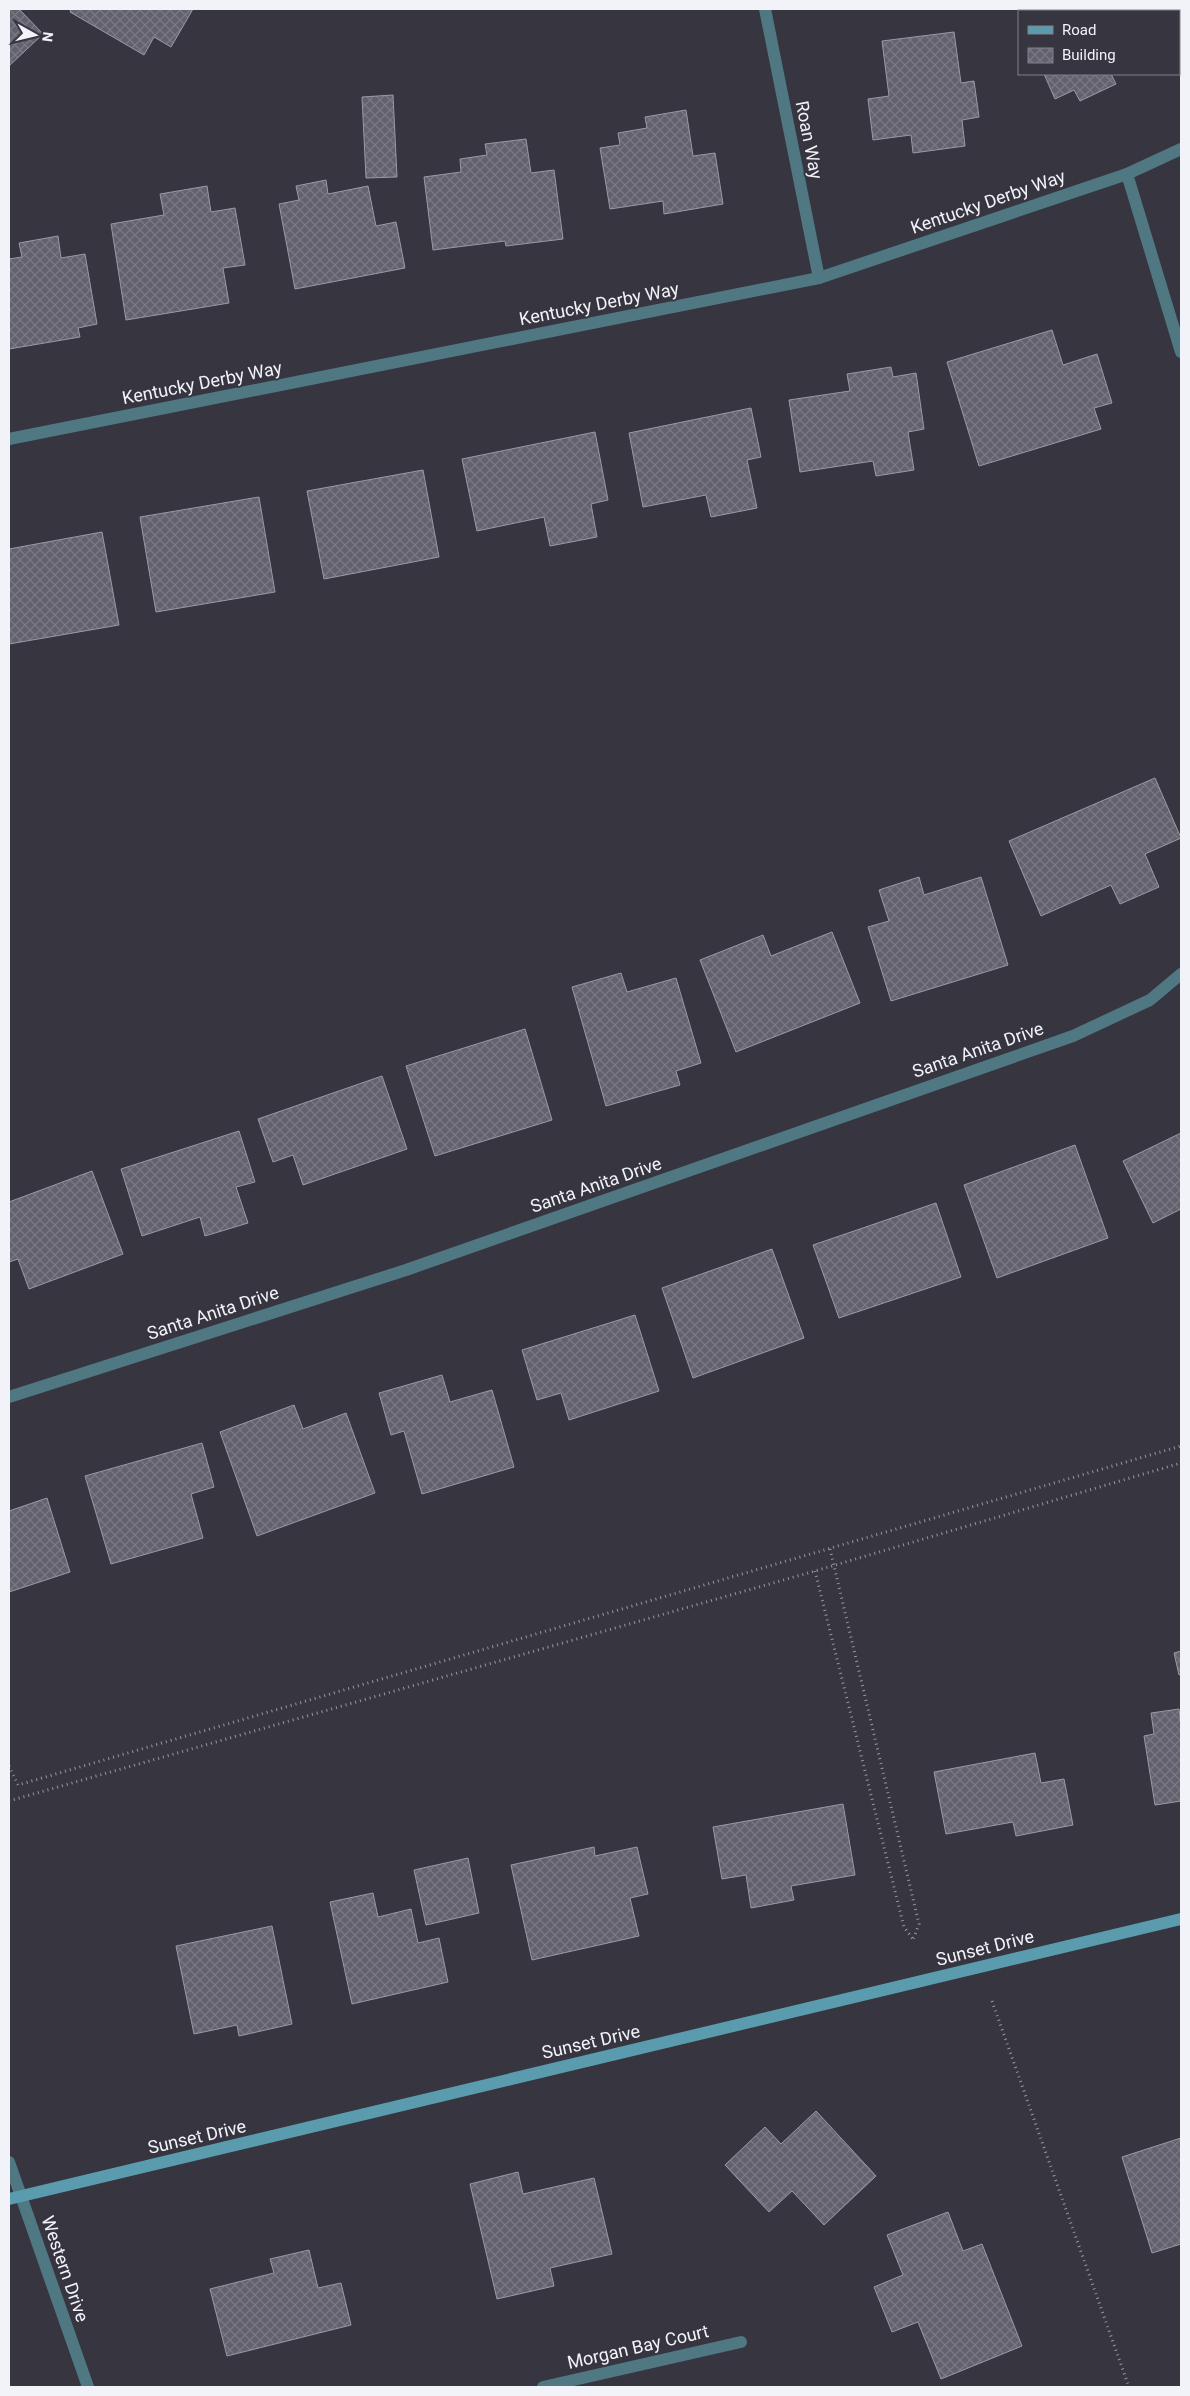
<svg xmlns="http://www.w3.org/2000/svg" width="1190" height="2396" viewBox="0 0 1190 2396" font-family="Roboto,sans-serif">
<defs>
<pattern id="building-cross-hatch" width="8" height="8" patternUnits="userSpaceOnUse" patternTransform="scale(1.25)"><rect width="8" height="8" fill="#63616e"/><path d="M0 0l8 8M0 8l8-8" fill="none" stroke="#7a7883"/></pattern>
</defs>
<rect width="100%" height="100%" fill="#363540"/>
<!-- building -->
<g fill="url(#building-cross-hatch)" stroke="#9b99a6">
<path d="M9,9H19L43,34L9,66Z"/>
<path d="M71,9H193L171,47L154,37L144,55L70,12Z"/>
<path d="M1040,9H1158L1159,11H1035Z"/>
<path d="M954,32L961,83L974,81L979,117L962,120L965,146L913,153L911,135L873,140L868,99L889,96L882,41Z"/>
<path d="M1044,74H1111L1116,84L1080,101L1074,90L1055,99Z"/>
<path d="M393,95L397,177L366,178L362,97Z"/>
<path d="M686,110L693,156L715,153L723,204L664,214L663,201L610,209L600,148L620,145L618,133L647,128L645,117Z"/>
<path d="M526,139L531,173L554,170L563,239L506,246L505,241L433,250L424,177L461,172L460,159L487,155L485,144Z"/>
<path d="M326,180L328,194L368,186L376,226L396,222L405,268L295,289L279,204L299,200L296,186Z"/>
<path d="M207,186L211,212L235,208L245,265L223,268L229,303L126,320L111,224L164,215L160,194Z"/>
<path d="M58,236L61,258L85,254L97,324L78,328L80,337L9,349V259L22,257L19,243Z"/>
<path d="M1052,330L1063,365L1097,354L1112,403L1094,408L1101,429L979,466L947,362Z"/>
<path d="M891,367L893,377L916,373L924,429L908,432L914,470L876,476L873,461L800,472L789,400L850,391L847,374Z"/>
<path d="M751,408L761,457L747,460L757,508L711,517L706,495L643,507L629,433Z"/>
<path d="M595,432L608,500L591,504L597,537L550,546L544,517L477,531L462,459Z"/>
<path d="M423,470L439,557L324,579L307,491Z"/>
<path d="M259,497L275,592L156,612L140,517Z"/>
<path d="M102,532L119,625L9,644V549Z"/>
<path d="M1155,778L1181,838L1145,854L1159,887L1120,904L1111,885L1041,916L1009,841Z"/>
<path d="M919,877L924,895L981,877L1008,965L891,1001L868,927L889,921L879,890Z"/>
<path d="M832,932L860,1003L736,1052L700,960L763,935L771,956Z"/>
<path d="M621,973L627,992L676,978L701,1063L676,1071L680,1085L606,1106L572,987Z"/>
<path d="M525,1029L552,1120L435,1156L406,1066Z"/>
<path d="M382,1076L407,1149L303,1185L293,1155L273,1162L258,1119Z"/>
<path d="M239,1131L255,1182L236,1187L248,1223L205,1236L200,1217L142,1236L121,1169Z"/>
<path d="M1181,1133V1209L1153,1223L1123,1161Z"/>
<path d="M1075,1145L1108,1238L997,1278L964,1185Z"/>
<path d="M92,1171L123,1254L29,1289L18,1259L9,1262V1202Z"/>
<path d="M936,1203L961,1277L839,1318L813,1245Z"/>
<path d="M772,1249L804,1338L693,1378L662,1288Z"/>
<path d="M635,1315L659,1391L569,1420L561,1393L537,1400L522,1350Z"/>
<path d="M442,1375L450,1402L492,1390L514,1467L422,1494L404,1431L391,1435L379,1393Z"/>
<path d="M294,1405L303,1429L346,1413L375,1493L257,1536L220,1432Z"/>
<path d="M202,1443L214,1487L191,1494L203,1538L111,1564L85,1476Z"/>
<path d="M47,1498L70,1572L9,1592V1511Z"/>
<path d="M1181,1651V1674L1179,1675L1174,1653Z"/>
<path d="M1179,1709L1181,1726V1801L1155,1805L1144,1736L1154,1734L1151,1713Z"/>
<path d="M1035,1753L1041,1783L1064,1779L1073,1825L1016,1836L1013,1822L946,1834L934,1772Z"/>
<path d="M843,1804L855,1875L791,1886L794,1900L751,1908L746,1875L722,1879L713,1827Z"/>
<path d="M594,1847L595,1856L637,1847L648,1894L630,1898L639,1936L532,1960L511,1865Z"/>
<path d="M468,1858L479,1913L426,1925L414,1870Z"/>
<path d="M373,1893L378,1917L411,1909L418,1943L439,1938L448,1982L352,2004L330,1902Z"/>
<path d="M272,1926L292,2024L239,2036L237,2025L194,2034L176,1946Z"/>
<path d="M816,2111L876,2176L824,2225L792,2191L769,2212L725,2165L765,2127L781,2144Z"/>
<path d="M1181,2138V2244L1152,2253L1122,2157Z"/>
<path d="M518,2172L523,2194L594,2178L612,2254L550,2268L554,2286L497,2299L470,2184Z"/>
<path d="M948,2212L963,2251L982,2244L1022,2346L941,2379L918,2322L892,2332L874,2287L903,2275L887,2235Z"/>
<path d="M309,2250L318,2288L341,2283L351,2325L227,2356L210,2289L274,2273L270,2259Z"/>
</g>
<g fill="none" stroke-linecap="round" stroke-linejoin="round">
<!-- path -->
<g stroke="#9897a0" stroke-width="3" stroke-dasharray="1 4" stroke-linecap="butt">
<path d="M830,1549L919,1924L913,1940"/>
<path d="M815,1571L904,1927L913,1939"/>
<path d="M9,1766L18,1785L1181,1446"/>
<path d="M9,1801L815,1571L1181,1463"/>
<path d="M992,2001L1129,2387"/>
</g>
<!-- minor -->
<g stroke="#507882" stroke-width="12">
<path d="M765,9L819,278"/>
<path d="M1127,174L1181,352"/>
<path d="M9,439L819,278L1127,174L1181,149"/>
<path d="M9,1397L406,1270L1073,1036L1150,1000L1181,974"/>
<path d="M21,2196L88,2387"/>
<path d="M543,2387L741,2342"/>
</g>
<!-- tertiary -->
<path stroke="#507882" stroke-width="12" d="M9,2162L21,2196"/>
<!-- secondary -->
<path stroke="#5a9cad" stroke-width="12" d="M9,2199L1181,1919"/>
</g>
<g text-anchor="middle" stroke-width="4" stroke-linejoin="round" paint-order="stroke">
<!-- street labels -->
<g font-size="18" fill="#f2f2f9" stroke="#363540">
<text transform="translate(809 140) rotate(79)" y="6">Roan Way</text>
<text transform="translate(988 202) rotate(-19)" y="6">Kentucky Derby Way</text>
<text transform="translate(599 304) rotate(-11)" y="6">Kentucky Derby Way</text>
<text transform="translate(202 383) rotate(-11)" y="6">Kentucky Derby Way</text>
<text transform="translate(978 1050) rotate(-19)" y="6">Santa Anita Drive</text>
<text transform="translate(596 1185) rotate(-19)" y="6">Santa Anita Drive</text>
<text transform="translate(213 1313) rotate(-18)" y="6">Santa Anita Drive</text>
<text transform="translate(985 1948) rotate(-14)" y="6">Sunset Drive</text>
<text transform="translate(591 2042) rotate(-13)" y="6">Sunset Drive</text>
<text transform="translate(197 2137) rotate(-13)" y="6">Sunset Drive</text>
<text transform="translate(65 2269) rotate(71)" y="6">Western Drive</text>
<text transform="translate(638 2347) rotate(-13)" y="6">Morgan Bay Court</text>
</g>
</g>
<!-- border -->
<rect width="1190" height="2396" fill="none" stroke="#f2f2f9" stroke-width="20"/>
<!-- legend -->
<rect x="1018" y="10" width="162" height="65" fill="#363540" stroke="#81818a"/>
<rect x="1028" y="26" width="25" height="8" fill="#5a9cad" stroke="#81818a"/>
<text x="1062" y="35" font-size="15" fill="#f2f2f9">Road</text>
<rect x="1028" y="48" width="25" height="15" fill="url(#building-cross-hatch)" stroke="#81818a"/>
<text x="1062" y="60" font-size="15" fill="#f2f2f9">Building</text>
<!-- north arrow -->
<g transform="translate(35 35) rotate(98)" stroke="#363540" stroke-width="4" paint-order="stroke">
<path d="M0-4L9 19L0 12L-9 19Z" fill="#f2f2f9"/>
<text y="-8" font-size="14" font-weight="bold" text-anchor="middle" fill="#f2f2f9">N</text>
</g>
</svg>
